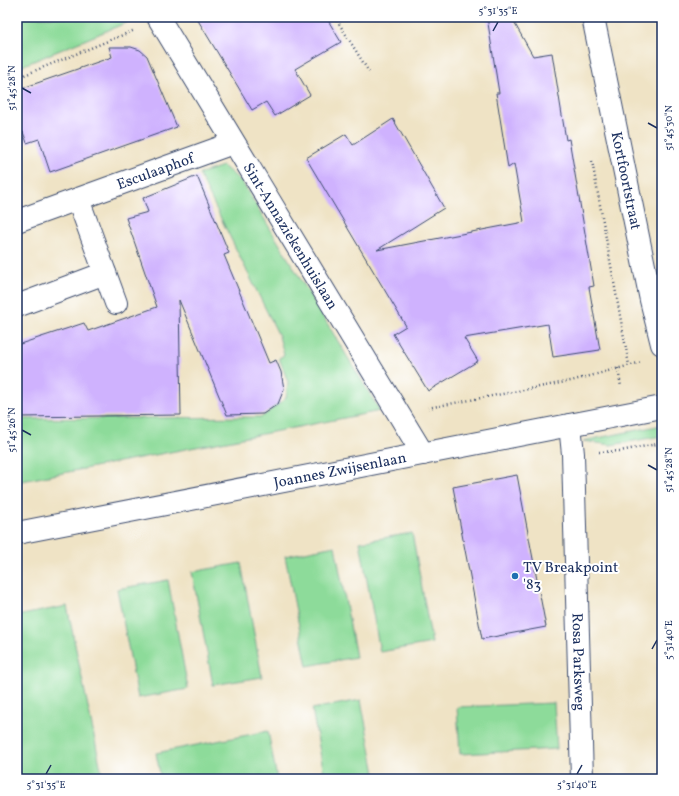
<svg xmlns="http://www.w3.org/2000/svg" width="679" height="796" viewBox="0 0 679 796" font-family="Vollkorn,serif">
<rect width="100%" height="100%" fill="#fff"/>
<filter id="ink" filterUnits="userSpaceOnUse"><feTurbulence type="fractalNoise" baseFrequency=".025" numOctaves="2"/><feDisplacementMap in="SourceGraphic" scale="8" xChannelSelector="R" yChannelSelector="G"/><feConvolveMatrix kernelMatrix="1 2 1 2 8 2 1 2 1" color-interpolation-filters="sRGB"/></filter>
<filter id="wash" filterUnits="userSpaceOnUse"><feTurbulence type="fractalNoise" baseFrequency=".012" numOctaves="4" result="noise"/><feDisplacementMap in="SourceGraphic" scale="16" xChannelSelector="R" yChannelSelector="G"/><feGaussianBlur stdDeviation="0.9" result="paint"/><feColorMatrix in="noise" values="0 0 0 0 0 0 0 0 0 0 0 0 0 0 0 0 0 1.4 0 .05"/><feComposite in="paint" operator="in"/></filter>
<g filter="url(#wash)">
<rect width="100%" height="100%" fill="#efe3c5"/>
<!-- green -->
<g fill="#8ddb9a" stroke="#54857c">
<path d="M17,17H140L17,68Z"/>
<path d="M223,166L242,182L380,411L17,482V419L262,417L286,398L288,382L279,358L284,355L279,336L199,174Z"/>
<path d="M662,425V436L611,445L583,441Z"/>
<path d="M412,533L432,643L380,652L360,542Z"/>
<path d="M335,546L356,657L307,666L285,556Z"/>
<path d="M241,563L262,677L213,685L192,572Z"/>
<path d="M168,580L188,689L138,698L117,589Z"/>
<path d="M67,606L103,779H17V616Z"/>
<path d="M361,700L376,779H325L312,709Z"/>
<path d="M554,703L557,749L460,754L457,707Z"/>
<path d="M268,731L277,779H161L156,753Z"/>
</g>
<g id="blocks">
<!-- building -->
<g fill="#cfb2fe">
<path d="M196,17H326L341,42L295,69L310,95L275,116L266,102L252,110Z"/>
<path d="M487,17H511L533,56L552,53L566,140L569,139L594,286L589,287L600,350L553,357L548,324L464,338L478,361L428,391L393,334L406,326L306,158L346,134L353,145L393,119L444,208L377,250L524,222L514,164L508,168L496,93H499Z"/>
<path d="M109,47H131L140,50L147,56L177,127L50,172L39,139L27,143L23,132L17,134V90L112,57Z"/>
<path d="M197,176L229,253L224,255L269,363L276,360L281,372L284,389L278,404L263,414L227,415L179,300L181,415L17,417V345L84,323L88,331L157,307L126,218L148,212L143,198Z"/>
<path d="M517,475L546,627L482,639L453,487Z"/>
</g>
</g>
</g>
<g filter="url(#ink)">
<use href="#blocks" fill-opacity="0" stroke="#3b4a6d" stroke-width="1"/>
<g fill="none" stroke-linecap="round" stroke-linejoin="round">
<!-- minor casing -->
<g stroke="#3b4a6d" stroke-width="24">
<g id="minor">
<path id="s1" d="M158,17L423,454"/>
<path id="s2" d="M593,17L651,300L662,344"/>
<path d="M78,199L116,303"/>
<path id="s3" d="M17,221L233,143"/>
<path d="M17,306L105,273"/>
<path id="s4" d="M570,425L573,454L582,779"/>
<path id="s5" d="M17,533L662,407"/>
</g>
</g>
<!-- path -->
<g stroke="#3b4a6d" stroke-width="2.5" stroke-dasharray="1 3" stroke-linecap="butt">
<path d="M335,17L369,72"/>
<path d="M17,78L135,30"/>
<path d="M592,161L629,365"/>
<path d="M618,368L621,387"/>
<path d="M428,408L571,381L642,362"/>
<path d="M599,452L620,451L662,443"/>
</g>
<!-- minor -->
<use href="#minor" stroke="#fff" stroke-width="22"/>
</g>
</g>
<!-- ticks -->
<path fill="none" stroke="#1b2f5e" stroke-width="1.5" d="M493,31L498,22M22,88L31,93M648,123L657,128M22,430L31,435M648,465L657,470M652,649L657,640M46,774L51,765M577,774L582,765"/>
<!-- markers -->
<circle fill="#1f6fb2" stroke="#fff" stroke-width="1.5" cx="515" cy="576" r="4"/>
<g text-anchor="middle" stroke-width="4" stroke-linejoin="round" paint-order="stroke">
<!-- street labels -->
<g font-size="15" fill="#1b2f5e" stroke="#fff">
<text dy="5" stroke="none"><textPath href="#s3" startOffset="147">Esculaaphof</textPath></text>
<text dy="5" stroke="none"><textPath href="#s2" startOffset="167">Kortfoortstraat</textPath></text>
<text dy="5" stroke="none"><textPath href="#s1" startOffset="256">Sint-Annaziekenhuislaan</textPath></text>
<text dy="5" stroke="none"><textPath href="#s5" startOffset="329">Joannes Zwijsenlaan</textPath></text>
<text dy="5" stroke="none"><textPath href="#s4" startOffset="237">Rosa Parksweg</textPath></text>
</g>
<!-- poi labels -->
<g font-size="15" fill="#1b2f5e" stroke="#fff" text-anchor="start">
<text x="523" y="572">TV Breakpoint<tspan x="523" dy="17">'83</tspan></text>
</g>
</g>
<!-- margin -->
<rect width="679" height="796" fill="none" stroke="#fff" stroke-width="44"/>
<rect x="22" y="22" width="635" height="752" fill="none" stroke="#1b2f5e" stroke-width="1.5"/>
<g font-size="10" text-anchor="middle" fill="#1b2f5e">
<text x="498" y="14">5°31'35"E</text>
<text transform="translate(11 88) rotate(-90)" y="4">51°45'28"N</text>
<text transform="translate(668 128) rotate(-90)" y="4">51°45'30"N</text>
<text transform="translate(11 430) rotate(-90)" y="4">51°45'26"N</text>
<text transform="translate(668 470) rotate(-90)" y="4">51°45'28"N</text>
<text transform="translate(668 640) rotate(-90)" y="4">5°31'40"E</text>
<text x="46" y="788">5°31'35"E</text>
<text x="577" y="788">5°31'40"E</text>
</g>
</svg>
